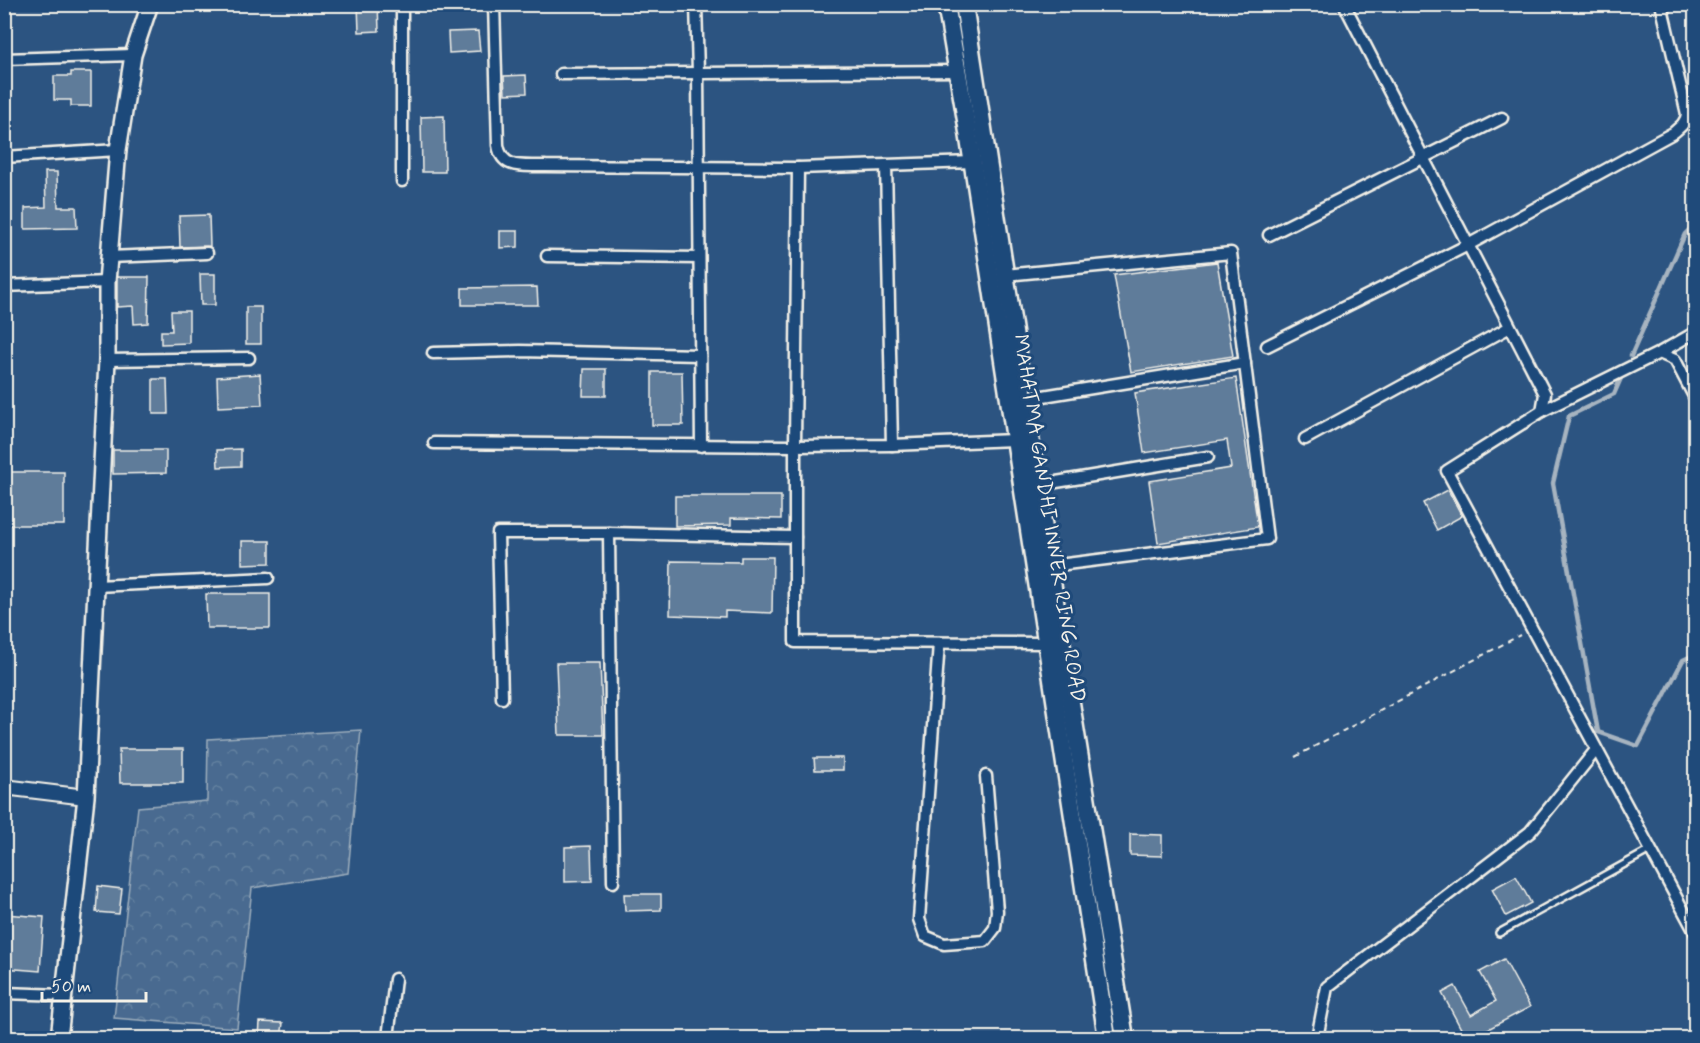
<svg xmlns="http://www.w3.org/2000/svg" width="1700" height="1043" viewBox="0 0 1700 1043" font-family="Mynerve,sans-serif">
<defs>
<pattern id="forest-crowns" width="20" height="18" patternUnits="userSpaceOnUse" patternTransform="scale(1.5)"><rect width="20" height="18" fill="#496b90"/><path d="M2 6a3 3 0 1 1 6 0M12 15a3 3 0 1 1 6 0" fill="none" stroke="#6481a0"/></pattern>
</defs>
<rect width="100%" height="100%" fill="#2c5481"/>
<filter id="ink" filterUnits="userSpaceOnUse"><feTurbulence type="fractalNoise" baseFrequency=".0167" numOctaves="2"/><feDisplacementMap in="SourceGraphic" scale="12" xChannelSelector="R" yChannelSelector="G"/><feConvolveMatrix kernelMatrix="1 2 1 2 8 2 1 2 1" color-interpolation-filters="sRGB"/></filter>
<g filter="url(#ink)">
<!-- forest -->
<path fill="url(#forest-crowns)" stroke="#9eaebc" stroke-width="1.5" d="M361,730L348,873L252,888L237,1028L114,1018L138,807L207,801L208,739Z"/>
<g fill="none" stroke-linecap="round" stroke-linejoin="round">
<!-- stream -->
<g stroke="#a7b4c0" stroke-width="4.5">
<path d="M1631,356L1685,234L1696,223"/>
<path d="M1621,378L1614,394L1569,416L1553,483L1598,732L1638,746L1683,660L1696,654"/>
</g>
</g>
<!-- building -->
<g fill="#5e7b9a" stroke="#f4f1e8" stroke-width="1.5">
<path d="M358,4H378L379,31L359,32Z"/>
<path d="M478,31L480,51L449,53L448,32Z"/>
<path d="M71,72H91V106H71V100H54V76H71Z"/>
<path d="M526,75L527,93L505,94L504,76Z"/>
<path d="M444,116L445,172H422L421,117Z"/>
<path d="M45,172H57L58,207H76L77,228L25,229V208L46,207Z"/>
<path d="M209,215L210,246L180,247L179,216Z"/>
<path d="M500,231H518V247L500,248Z"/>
<path d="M1217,262L1233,356L1131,372L1114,275Z"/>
<path d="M200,274H215V305H201Z"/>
<path d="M117,277H149L148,323L134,324L133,306L117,307Z"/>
<path d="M537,287L538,305H462V288Z"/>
<rect x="246" y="307" width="15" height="37"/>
<path d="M171,311H189V343L161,344V331H172Z"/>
<path d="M584,369H606V396H583Z"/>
<path d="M652,372H682L683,425H652Z"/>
<path d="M260,374L262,405L218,407L217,377Z"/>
<path d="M1236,378L1258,527L1158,543L1149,481L1231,468L1227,440L1144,453L1135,393Z"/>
<path d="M153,379H167L168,414H153Z"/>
<path d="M241,449V466L218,467L217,450Z"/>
<path d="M113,450H166V473L113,474Z"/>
<rect x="4" y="472" width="60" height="53"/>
<path d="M1448,490L1462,516L1437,530L1423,503Z"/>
<path d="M675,496H781V519L731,518V525L675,526Z"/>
<path d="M242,541H270V563L242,564Z"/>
<path d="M741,557H773L772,613L725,611V617L670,615L671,561L741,562Z"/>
<path d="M206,594H270V628H207Z"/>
<path d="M556,663H600L603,735H559Z"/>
<path d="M119,749H183V783H120Z"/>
<path d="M814,758H843V770H815Z"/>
<path d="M1130,834L1162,835V856L1130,855Z"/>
<path d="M591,846L592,881L565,882V847Z"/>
<path d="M1516,876L1531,903L1506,916L1492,889Z"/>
<path d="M98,886L122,889L119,914L96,912Z"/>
<path d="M624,894H661V910L625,911Z"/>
<path d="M4,914L44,917L40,971L4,968Z"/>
<path d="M1504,959L1530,1007L1471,1038H1466L1442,993L1455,986L1471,1015L1496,1001L1480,972Z"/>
<path d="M260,1022L283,1023L281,1038H259Z"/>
</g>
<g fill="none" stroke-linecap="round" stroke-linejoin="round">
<!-- service casing -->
<g stroke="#f4f1e8" stroke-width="10">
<path id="service" d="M1499,933L1650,850"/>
</g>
<!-- minor casing -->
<g stroke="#f4f1e8" stroke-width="15">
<g id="minor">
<path d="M402,4V181"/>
<path d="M696,4L698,72L701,446"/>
<path d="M1344,4L1545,394L1542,411L1447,471L1696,934"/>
<path d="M4,59L133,55"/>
<path d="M561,74L958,71"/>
<path d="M4,157L118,150"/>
<path d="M886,165L892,445"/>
<path d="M798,168L973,162"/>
<path d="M1269,235L1502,118"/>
<path d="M547,256L699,258"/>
<path d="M109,257L207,253"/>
<path d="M1005,275L1231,253L1267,539L1050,566"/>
<path d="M4,286L107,282"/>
<path d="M1267,346L1468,245L1673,133C1680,127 1686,123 1687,114L1661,4"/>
<path d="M433,353L520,351L700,355"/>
<path d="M1659,353L1696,332"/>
<path d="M107,360L249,358"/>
<path d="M1025,399L1245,363"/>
<path d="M1542,411L1659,353L1675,360L1696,400"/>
<path d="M1305,439L1510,327"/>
<path d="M1014,440L892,445L795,446V642L1046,643"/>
<path d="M434,443L795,446L798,168L546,166C525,165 502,171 498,145L494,4"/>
<path d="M1038,485L1208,457"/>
<path d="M96,586L268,578"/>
<path d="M939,643L919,919L925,936L944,944L985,941L995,928L997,911L986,776"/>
<path d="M502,698L498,533H609"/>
<path d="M613,882L609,533L795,537"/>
<path d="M4,993L63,995"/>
<path d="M388,1038L395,979"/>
<path d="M1317,1038L1327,987L1530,832L1596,750"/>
</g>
</g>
<!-- tertiary casing -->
<g stroke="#f4f1e8" stroke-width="18">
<path id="tertiary" d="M4,787L86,797"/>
</g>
<!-- secondary casing -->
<g stroke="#f4f1e8" stroke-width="20">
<path id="secondary" d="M59,1038L86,797L107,360V282L118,150L133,55L150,4"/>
</g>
<!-- primary casing -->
<g stroke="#f4f1e8" stroke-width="21">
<g id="primary">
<path d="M946,4L967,126L1107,1038"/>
<path d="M964,4L1062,647L1125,1038"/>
</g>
</g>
<!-- path -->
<path stroke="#f4f1e8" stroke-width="2" stroke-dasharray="6 4.5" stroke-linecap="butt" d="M1295,757L1520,635"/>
<!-- service -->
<use href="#service" stroke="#1f4a7a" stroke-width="5"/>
<!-- minor -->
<use href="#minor" stroke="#1f4a7a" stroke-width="10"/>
<!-- tertiary -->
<use href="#tertiary" stroke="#1f4a7a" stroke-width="14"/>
<!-- secondary -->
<use href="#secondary" stroke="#1f4a7a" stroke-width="15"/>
<!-- primary -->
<use href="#primary" stroke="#1f4a7a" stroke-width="16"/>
</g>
</g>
<g text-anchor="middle" stroke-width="6" stroke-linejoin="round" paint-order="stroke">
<!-- street labels -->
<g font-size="21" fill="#f4f1e8" stroke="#1f4a7a">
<text transform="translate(1050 518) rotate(81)" y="7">MAHATMA GANDHI INNER RING ROAD</text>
</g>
</g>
<!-- margin -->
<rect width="1700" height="1043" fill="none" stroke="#1f4a7a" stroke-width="24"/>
<rect x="12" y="12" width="1676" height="1019" fill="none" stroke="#f4f1e8" stroke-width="2" filter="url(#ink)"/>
<!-- scale -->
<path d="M42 992v9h104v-9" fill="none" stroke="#f4f1e8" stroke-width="3"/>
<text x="51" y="992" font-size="18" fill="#f4f1e8" stroke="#1f4a7a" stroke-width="4.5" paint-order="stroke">50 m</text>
</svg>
